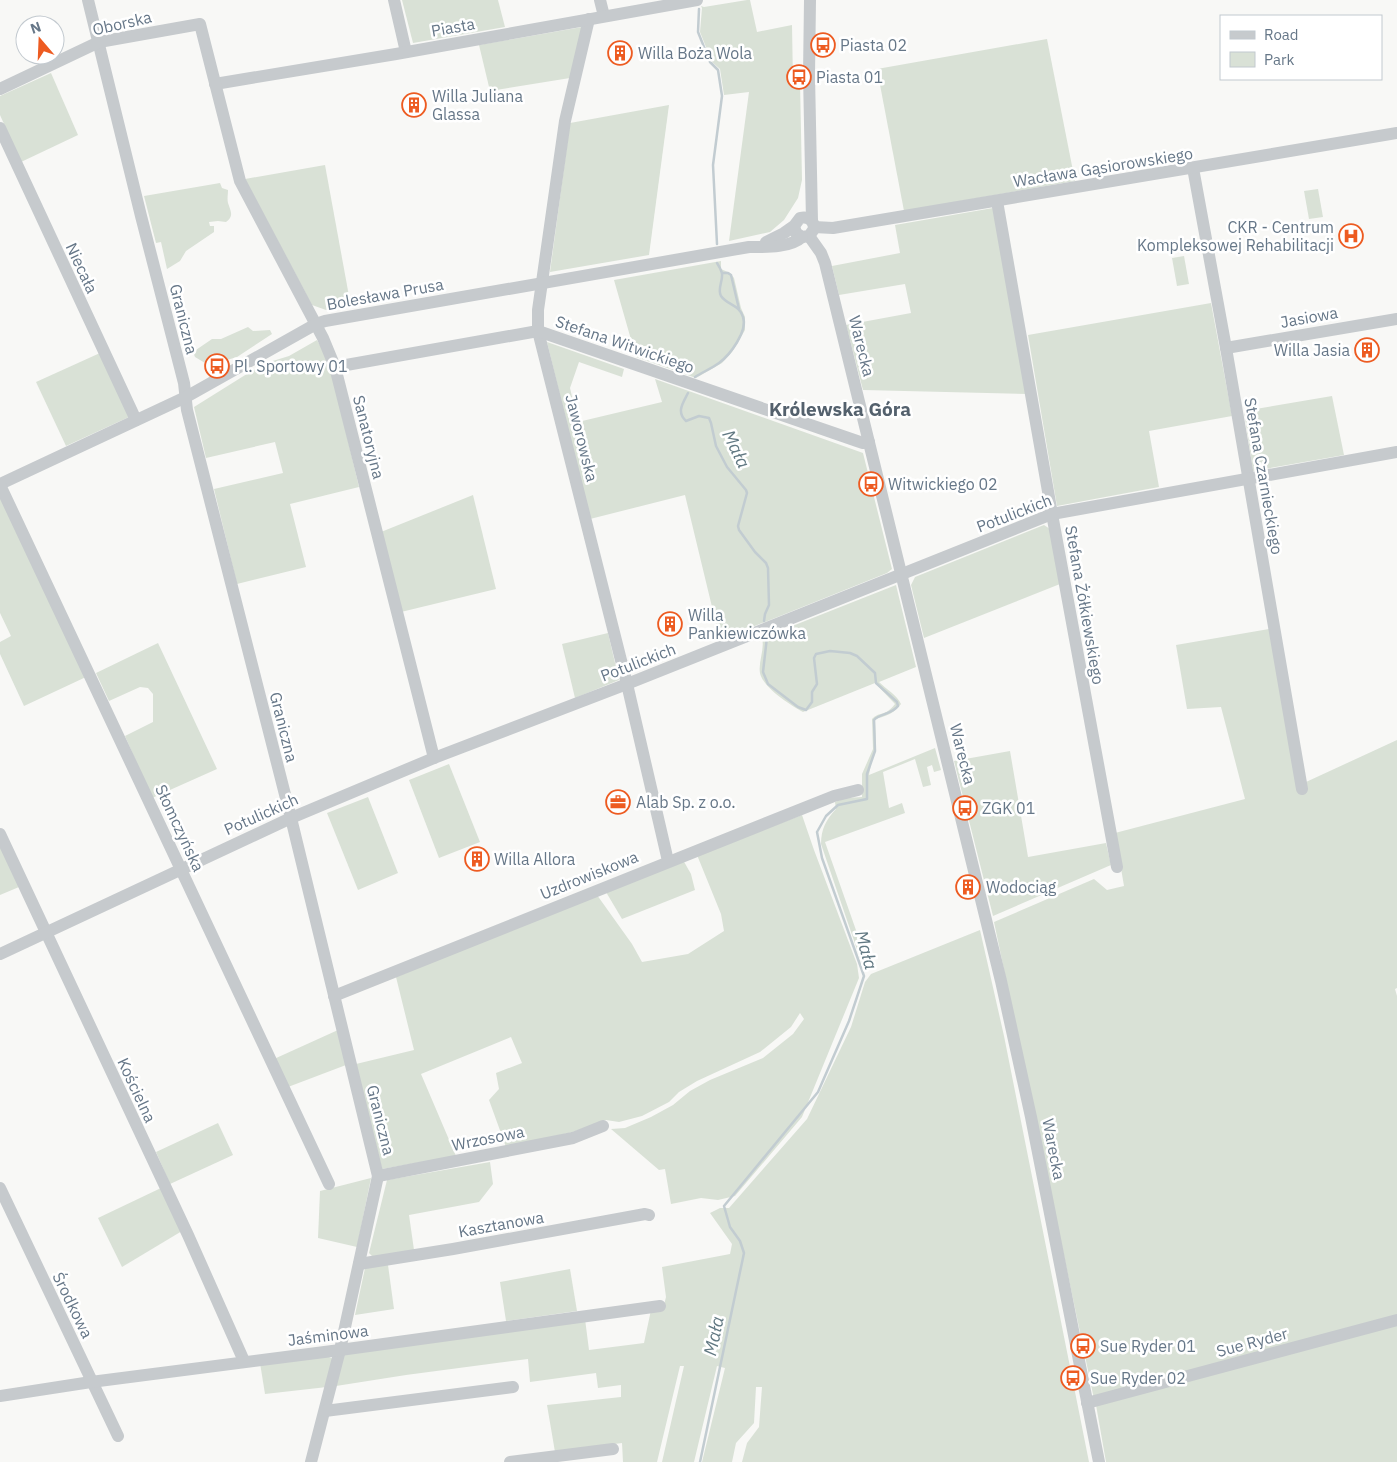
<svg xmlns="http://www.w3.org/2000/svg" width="1397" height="1462" viewBox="0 0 1397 1462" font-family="'IBM Plex Sans',sans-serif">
<rect width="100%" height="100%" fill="#f8f8f6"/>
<!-- green -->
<g fill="#d9e1d6">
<path d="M402,0H498L505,27L413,43Z"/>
<path d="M747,0H750L757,32L792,25L793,83L800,82L802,180L798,198L784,220L770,232L729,241L749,92L724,95L720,69L712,62L700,32L702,8L701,6L704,7Z"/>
<path d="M582,27L570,78L490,91L479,45Z"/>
<path d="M1047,39L1075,181L904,211L877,69Z"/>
<path d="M51,73L78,135L21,162L0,115V96Z"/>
<path d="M669,105L649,255L550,272L570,123Z"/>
<path d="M325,165L351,307L326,310L312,305L245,179Z"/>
<path d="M220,183L222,188L228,190C228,195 227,199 228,203C231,212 234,216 226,222L218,221L209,222L210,226H214V232L186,251L180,261L167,269L161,242L156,243L144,196Z"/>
<path d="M1318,189L1323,217L1309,219L1304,191Z"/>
<path d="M993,208L1027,394L863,390L846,325L911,313L905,284L839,295L832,266L900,253L895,225Z"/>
<path d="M1184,256L1189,284L1177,286L1172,258Z"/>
<path d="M721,261V269L730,273L734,278L741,308L745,317V330L732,352L722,363L696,378L636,357L614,280Z"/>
<path d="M1211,303L1232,416L1149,431L1159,487L1057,506L1028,335Z"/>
<path d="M248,327L253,331L270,330L272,334L237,357L220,362L216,360L205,363L195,357L193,352L212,339H221Z"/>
<path d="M317,340L329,361L359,487L290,504L306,567L237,584L214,489L283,473L275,442L206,458L194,407L263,364L289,356Z"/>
<path d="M547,342L624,369L622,377L579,362L570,388L578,422L662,402L655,379L863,453L892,569L887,573L720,640L685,495L590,519Z"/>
<path d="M100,353L129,417L66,446L36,382Z"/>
<path d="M1332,396L1344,455L1253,471L1244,411Z"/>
<path d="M0,493L86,677L24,706L0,654V642L11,636L0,613Z"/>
<path d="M473,495L496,589L401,612L381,532Z"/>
<path d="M1044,525L1050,529L1060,584L924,638L911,585L915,577Z"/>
<path d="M896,585L916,667L879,682C886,689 897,695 901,704C895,712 888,716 878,718L875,720L876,750L871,764L869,775L935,748L941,770L934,772L932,765L927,767L931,785L923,787L915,759L883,772L889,808L902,803L905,813L825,842L870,970H864L821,844C821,829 826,820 836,809L835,802L846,798L862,797V774L873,749L872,719C880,711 885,717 895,704L875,683L803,712C790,705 763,688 760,673C758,662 765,649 762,638Z"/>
<path d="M1269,629L1306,782L1397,740V988L1395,989L1397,996V1318L1094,1399L994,922L1094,879L1107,890L1124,886L1115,833L1245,799L1221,707L1187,709L1176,645Z"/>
<path d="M608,633L619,680L575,698L562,644Z"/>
<path d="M158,643L217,769L152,798L125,736L153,722V694L148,688L140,687L109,701L96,673Z"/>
<path d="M1010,751L1028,857L1106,843L1111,865L993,916L954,761Z"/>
<path d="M449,764L480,842L439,858L409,780Z"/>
<path d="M368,797L398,873L358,890L327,813Z"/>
<path d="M802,815L814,850L857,964L859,978L802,1117L735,1196L718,1200L701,1198L671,1204L665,1169L659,1170L611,1129L625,1128L651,1117L673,1105L690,1091L710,1080L763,1058L793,1034L804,1019L800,1013L791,1027L760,1052L697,1081L679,1092L669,1102L642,1116L619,1122L606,1120L573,1132L506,1147L489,1100L499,1089L496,1073L522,1063L511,1037L421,1074L456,1156L382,1169L356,1064L414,1050L396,977L597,895L632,944L642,962L688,954L724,931L721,914L697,855Z"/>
<path d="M0,844L19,887L0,895Z"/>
<path d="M683,860L691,874L695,890L622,919L606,892Z"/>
<path d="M980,930L1004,1036L1089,1462H742L747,1443L759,1427L762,1387H756L754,1423L736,1443L732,1462H702L725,1368L717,1366L694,1462H662L684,1366H680L657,1462H623L622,1443L555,1452L547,1405L621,1397V1385L598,1388L596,1373L530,1382L528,1359L406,1375L336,1386L343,1355L585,1319L589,1350L644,1343L651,1310L663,1309L666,1297L662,1267L730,1254L732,1244L710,1213L720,1208H729L807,1119L851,1027L865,982L871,974Z"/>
<path d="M338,1030L346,1065L288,1087L274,1059Z"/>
<path d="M218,1123L233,1155L170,1184L156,1152Z"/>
<path d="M490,1162L493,1184L479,1202L409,1215L414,1250L373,1257L369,1253L387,1180Z"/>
<path d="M371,1178L357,1247L318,1238L320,1191Z"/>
<path d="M161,1188L182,1231L122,1267L98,1218Z"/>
<path d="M388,1265L394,1309L355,1315L365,1268Z"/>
<path d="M570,1269L577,1311L506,1321L500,1282Z"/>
<path d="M1397,1325V1462H1106L1096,1405Z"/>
<path d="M325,1355L333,1359L327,1387L265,1394L260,1363Z"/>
</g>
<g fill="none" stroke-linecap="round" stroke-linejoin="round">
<!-- stream -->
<g stroke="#c2ccd1" stroke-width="2.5">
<path d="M699,9L698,32L710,62L718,70L722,96L713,165L717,244"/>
<path d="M722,273H728L731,275L739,309"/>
<path d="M695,377C703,372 712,368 719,363C730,355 748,331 743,317C740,305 727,305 721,296C717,289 723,282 722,273C721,270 719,266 717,263"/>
<path d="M688,393C683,403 676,412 686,421L699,416L709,418L711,423L716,446L727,467L746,490L747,493L738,526L739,530L755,552L766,563L768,568L769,605L765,614L764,621"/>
<path d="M700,1462L744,1253L740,1241L730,1227L724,1206L818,1092L849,1021L864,976L822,858L817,832L826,816L838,805L867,799V774L875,751L874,720C880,713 891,715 898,706L897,702L876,683L875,673L857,656L850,653L830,651L816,654L814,658L817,684L812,692V702L806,710L798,707L768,684L763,672L767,637"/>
</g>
<!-- minor -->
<g stroke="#c6cacd" stroke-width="12">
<path d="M88,0L141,216L184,383L187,410L291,818L378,1176L340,1350L311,1462"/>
<path d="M394,0L406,52"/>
<path d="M600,0L604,16"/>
<path d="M810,0L809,75L812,221"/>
<path d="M589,19L565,121L538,310V331L627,684L668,861"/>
<path d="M215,84L396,54L697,0"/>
<path d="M0,89L99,42L200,24L240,181L323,338L335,367L434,758"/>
<path d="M0,128L136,420"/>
<path d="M1193,168L1226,348L1302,789"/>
<path d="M997,201L1052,514L1117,867"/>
<path d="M814,227L833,228L1397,133"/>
<path d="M809,236L821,253L825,263L1001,981L1031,1117L1099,1462"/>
<path d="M766,242L784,233L794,226L800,218C808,216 814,220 814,229L809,236L802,237L796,233L794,226"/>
<path d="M1226,348L1397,319"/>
<path d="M335,367L538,331L857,441L863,443L869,442"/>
<path d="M0,484L186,397L316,324L325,321L749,247C765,247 790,248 802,237"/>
<path d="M0,485L329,1184"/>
<path d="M0,834L188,1235L244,1361"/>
<path d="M0,954L291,818L434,758L627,684L1052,514L1397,452"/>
<path d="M334,996L834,796L858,790"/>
<path d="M378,1176L573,1138L603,1126"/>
<path d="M0,1188L118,1436"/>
<path d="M359,1264L453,1249L645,1214L649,1215"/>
<path d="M0,1396L91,1382L340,1350L660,1306"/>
<path d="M1087,1403L1397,1320"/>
<path d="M325,1411L513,1387"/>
<path d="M510,1462L613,1449"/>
</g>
</g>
<!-- icons -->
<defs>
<g id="bus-ring" transform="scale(1.25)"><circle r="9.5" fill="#fff" stroke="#ed5b21" stroke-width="1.5"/><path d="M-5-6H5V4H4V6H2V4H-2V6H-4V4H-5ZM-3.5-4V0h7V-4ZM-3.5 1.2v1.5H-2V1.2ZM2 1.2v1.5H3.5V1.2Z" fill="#ed5b21"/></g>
<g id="building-ring" transform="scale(1.25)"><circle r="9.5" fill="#fff" stroke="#ed5b21" stroke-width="1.5"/><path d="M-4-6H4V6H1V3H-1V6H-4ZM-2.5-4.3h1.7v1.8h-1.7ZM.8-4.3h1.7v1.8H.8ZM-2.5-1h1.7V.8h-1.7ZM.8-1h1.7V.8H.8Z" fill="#ed5b21"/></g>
<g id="hospital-ring" transform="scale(1.25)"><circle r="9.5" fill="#fff" stroke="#ed5b21" stroke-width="1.5"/><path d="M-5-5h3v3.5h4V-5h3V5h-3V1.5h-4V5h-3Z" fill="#ed5b21"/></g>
<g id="office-ring" transform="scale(1.25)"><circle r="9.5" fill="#fff" stroke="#ed5b21" stroke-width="1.5"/><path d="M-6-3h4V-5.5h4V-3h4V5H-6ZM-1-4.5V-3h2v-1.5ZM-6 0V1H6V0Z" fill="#ed5b21"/></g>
</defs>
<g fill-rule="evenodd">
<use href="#bus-ring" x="823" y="45"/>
<use href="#building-ring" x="620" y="53"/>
<use href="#bus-ring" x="799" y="77"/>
<use href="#building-ring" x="414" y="105"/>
<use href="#hospital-ring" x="1351" y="236"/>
<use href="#building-ring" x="1367" y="350"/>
<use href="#bus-ring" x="217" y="366"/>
<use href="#bus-ring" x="871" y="484"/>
<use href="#building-ring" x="670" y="624"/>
<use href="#office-ring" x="618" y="802"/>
<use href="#bus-ring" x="965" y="808"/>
<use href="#building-ring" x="477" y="859"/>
<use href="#building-ring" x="968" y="887"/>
<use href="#bus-ring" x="1083" y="1346"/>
<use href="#bus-ring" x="1073" y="1378"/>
</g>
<g text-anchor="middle" stroke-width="5" stroke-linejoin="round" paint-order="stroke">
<!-- street labels -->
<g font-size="16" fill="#678" stroke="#fff">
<text transform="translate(122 23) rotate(-13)" y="6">Oborska</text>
<text transform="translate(453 27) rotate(-10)" y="6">Piasta</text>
<text transform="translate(1103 167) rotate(-9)" y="6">Wacława Gąsiorowskiego</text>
<text transform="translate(82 268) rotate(65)" y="6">Niecała</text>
<text transform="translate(385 294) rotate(-10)" y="6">Bolesława Prusa</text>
<text transform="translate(1309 317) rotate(-10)" y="6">Jasiowa</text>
<text transform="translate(184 319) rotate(76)" y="6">Graniczna</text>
<text transform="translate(625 344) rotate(19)" y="6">Stefana Witwickiego</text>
<text transform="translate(862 346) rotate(76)" y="6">Warecka</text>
<text transform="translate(369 437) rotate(76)" y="6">Sanatoryjna</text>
<text transform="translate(582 438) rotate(76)" y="6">Jaworowska</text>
<text transform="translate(1264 476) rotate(80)" y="6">Stefana Czarnieckiego</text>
<text transform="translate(1014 513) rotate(-21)" y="6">Potulickich</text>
<text transform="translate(1085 605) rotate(80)" y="6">Stefana Żółkiewskiego</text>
<text transform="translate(638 662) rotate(-21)" y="6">Potulickich</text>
<text transform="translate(284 727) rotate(76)" y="6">Graniczna</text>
<text transform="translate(963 754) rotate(76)" y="6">Warecka</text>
<text transform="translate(261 814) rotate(-24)" y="6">Potulickich</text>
<text transform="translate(180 828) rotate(65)" y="6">Słomczyńska</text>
<text transform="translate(589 875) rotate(-22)" y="6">Uzdrowiskowa</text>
<text transform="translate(137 1090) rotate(65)" y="6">Kościelna</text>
<text transform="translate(381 1120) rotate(76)" y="6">Graniczna</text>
<text transform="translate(488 1138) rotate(-11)" y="6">Wrzosowa</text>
<text transform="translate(1054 1149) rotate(79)" y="6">Warecka</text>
<text transform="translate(501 1224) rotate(-10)" y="6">Kasztanowa</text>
<text transform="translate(73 1305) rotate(64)" y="6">Środkowa</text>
<text transform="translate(328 1335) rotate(-7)" y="6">Jaśminowa</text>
<text transform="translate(1252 1342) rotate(-15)" y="6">Sue Ryder</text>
</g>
<!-- poi labels -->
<g font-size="16" fill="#678" stroke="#fff" text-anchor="start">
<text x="840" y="51">Piasta 02</text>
<text x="638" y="59">Willa Boża Wola</text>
<text x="816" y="83">Piasta 01</text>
<text x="432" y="102">Willa Juliana<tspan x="432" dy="18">Glassa</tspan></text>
<text x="1334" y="233" text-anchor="end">CKR - Centrum<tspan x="1334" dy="18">Kompleksowej Rehabilitacji</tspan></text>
<text x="1350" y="356" text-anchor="end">Willa Jasia</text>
<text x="234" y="372">Pl. Sportowy 01</text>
<text x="888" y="490">Witwickiego 02</text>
<text x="688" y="621">Willa<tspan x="688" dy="18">Pankiewiczówka</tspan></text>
<text x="636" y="808">Alab Sp. z o.o.</text>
<text x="982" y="814">ZGK 01</text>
<text x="494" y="865">Willa Allora</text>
<text x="986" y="893">Wodociąg</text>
<text x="1100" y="1352">Sue Ryder 01</text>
<text x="1090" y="1384">Sue Ryder 02</text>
</g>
<!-- water labels -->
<g font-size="18" font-style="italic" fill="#627983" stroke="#fff">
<text transform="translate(736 449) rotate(64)" y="6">Mała</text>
<text transform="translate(866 950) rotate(74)" y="6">Mała</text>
<text transform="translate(714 1336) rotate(-78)" y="6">Mała</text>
</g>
<!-- quarter labels -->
<g font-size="19" font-weight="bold" fill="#54616d" stroke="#fff">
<text x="840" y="416">Królewska Góra</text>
</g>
</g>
<!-- legend -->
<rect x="1220" y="15" width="162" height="65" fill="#ffffff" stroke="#c2c9cf"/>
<rect x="1230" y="31" width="25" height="8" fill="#c6cacd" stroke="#c2c9cf"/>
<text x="1264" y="40" font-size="15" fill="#667788">Road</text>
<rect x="1230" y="52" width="25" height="15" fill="#d9e1d6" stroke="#c2c9cf"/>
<text x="1264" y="65" font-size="15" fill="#667788">Park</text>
<!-- north arrow -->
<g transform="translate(40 40) rotate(341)"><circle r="24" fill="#ffffff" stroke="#c2c9cf"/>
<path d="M0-4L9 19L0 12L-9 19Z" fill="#ed5b21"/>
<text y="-8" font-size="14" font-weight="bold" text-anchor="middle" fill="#667788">N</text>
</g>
</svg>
